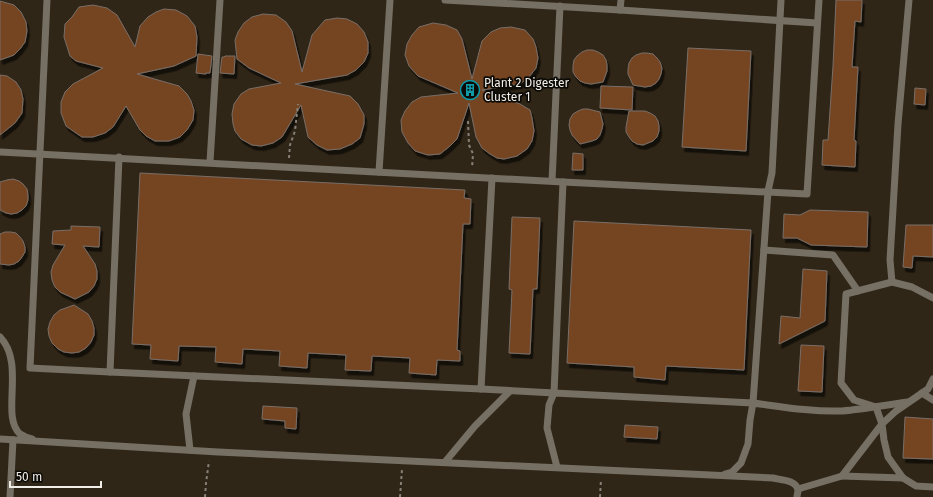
<svg xmlns="http://www.w3.org/2000/svg" width="933" height="497" viewBox="0 0 933 497" font-family="'Fira Sans',sans-serif">
<defs>
<filter id="shadow"><feDropShadow dx="2.5" dy="4.5" stdDeviation="0" flood-color="#0009"/></filter>
</defs>
<rect width="100%" height="100%" fill="#252017"/>
<!-- industrial -->
<rect fill="#302617" x="0" y="0" width="933" height="497"/>
<!-- building -->
<g fill="#754523" stroke="#796e67" filter="url(#shadow)">
<path d="M836,0H862L861,22L855,21L852,67H858L854,140L856,141L855,167L822,165L823,140H828L833,66Z"/>
<path d="M0,1L14,5L21,12L26,22L27,31L25,42L20,49L14,55L0,60Z"/>
<path d="M93,5L107,8L117,15L135,47L140,26L148,17L156,12L164,9L176,10L187,16L195,26L197,37L196,56L174,66L137,74L179,86L187,94L191,101L194,110L193,120L187,130L180,137L169,141H155L146,136L140,130L126,106L113,127L105,133L93,137H82L76,133L66,126L61,113V102L65,92L73,84L103,68L76,61L70,56L64,37L65,24L72,17L79,7Z"/>
<path d="M263,14L276,15L286,22L292,31L302,72L312,35L325,20L337,18L347,19L357,24L364,32L368,42V53L364,62L356,70L347,75L295,84L350,96L358,104L364,115V124L360,138L352,144L340,149L327,150L317,145L308,137L301,105L282,137L273,143L261,146L252,145L241,139L235,131L233,124L232,114L234,104L241,94L249,89L281,83L249,68L237,59L235,40L238,32L244,23L252,17Z"/>
<path d="M433,23L446,25L457,30L462,39L472,79L482,41L491,32L500,28L511,27L525,30L533,39L536,47L538,58L536,68L529,77L520,84L482,90L520,104L530,110L532,118L534,131L532,141L527,149L517,156L504,159L497,158L490,154L482,148L476,137L469,103L457,139L450,146L440,154L428,155L415,151L408,143L402,132L401,120L405,111L412,102L421,97L458,93L418,76L409,66L405,55L407,44L412,35L419,27Z"/>
<path d="M688,48L751,51L746,151L682,147Z"/>
<path d="M587,50H593L598,52L603,55L606,60L607,65V71L603,82L591,84L585,83L580,81L576,77L573,72V66L574,60L577,56L582,52Z"/>
<path d="M642,53H647L653,54L657,58L660,62L662,68L661,74L659,79L656,83L651,86L645,87L633,85L628,74V69L629,63L632,58L636,55Z"/>
<path d="M198,54L212,56L210,73H206V74L196,73Z"/>
<path d="M225,56H235L234,74L220,73L222,57H224Z"/>
<path d="M0,75L7,76L16,82L21,90L23,99L22,113L15,123L0,135Z"/>
<path d="M601,86L633,87L632,110L600,108Z"/>
<path d="M915,88L926,89L925,105L914,104Z"/>
<path d="M583,109H588L600,112L603,124L602,129L600,135L597,139L592,141L580,144L572,135L570,130L569,125L570,119L573,114L578,111Z"/>
<path d="M629,111H645L650,113L655,116L658,121L659,126V131L657,137L653,141L643,145L637,144L632,141L629,137L626,132V127Z"/>
<path d="M573,153L583,154V170H572Z"/>
<path d="M140,173L465,190L464,198L471,199L470,224H463L457,350L460,351V361L437,360L436,375L409,373L410,358L372,356L371,371L345,370L346,355L308,353L307,368L279,366L280,351L243,349L242,364L215,362L216,347L179,346L178,361L150,359L151,345L132,344Z"/>
<path d="M13,179L19,181L23,184L27,189L28,195V200L26,206L22,210L17,213L11,214L6,213L0,210V182L7,180Z"/>
<path d="M810,210L868,212L867,247L811,245L797,238H783L784,214L800,215Z"/>
<path d="M512,217L540,218L537,289H533L530,354L509,353L512,290L509,289Z"/>
<path d="M574,221L751,230L744,370L666,366L665,380L634,377V367L567,363Z"/>
<path d="M906,225H933V257L913,256L912,268L903,267Z"/>
<path d="M71,226L100,227L99,247L83,246L95,264L97,271V279L94,286L89,292L75,299L60,292L55,287L52,280L51,272L53,265L65,245L52,244L53,231L71,230Z"/>
<path d="M5,232H11L16,233L20,237L23,241L25,247V252L22,257L19,261L14,264L9,265L0,264V234Z"/>
<path d="M803,269L827,271L825,321L779,344L781,316L800,318Z"/>
<path d="M74,305L88,314L92,321L94,328V335L91,342L86,348L79,352L72,353L64,352L58,349L52,343L49,336L48,329L50,322L54,315L60,310Z"/>
<path d="M801,345L824,346L822,392L798,391Z"/>
<path d="M263,406L297,408L296,429L285,428V421L262,419Z"/>
<path d="M905,417L933,419V459L903,458Z"/>
<path d="M625,425L658,427L657,439L624,437Z"/>
</g>
<g fill="none" stroke-linecap="round" stroke-linejoin="round">
<!-- path -->
<g stroke="#868179" stroke-width="2" stroke-dasharray="3 3" stroke-linecap="butt">
<path d="M468,121L469,145L473,154L472,168"/>
<path d="M289,158L290,145L295,131L298,104"/>
<path d="M205,497L206,483L209,461"/>
<path d="M400,497L402,469"/>
<path d="M600,497L601,479"/>
</g>
<!-- lane -->
<g stroke="#756f64" stroke-width="7">
<path d="M47,0L30,368L110,372L119,157"/>
<path d="M445,0L620,10L817,23"/>
<path d="M620,10L621,0"/>
<path d="M0,152L563,182L807,194L819,0"/>
<path d="M210,162L220,0"/>
<path d="M379,172L390,0"/>
<path d="M552,181L560,6"/>
<path d="M764,250L833,255L858,291"/>
<path d="M892,282L890,260L898,124L909,0"/>
<path d="M0,337C26,364 0,416 20,434C23,436 28,438 32,439"/>
<path d="M110,372L481,389L492,178"/>
<path d="M933,379L928,389L896,411L882,424L884,440L888,457L903,478L916,486L933,487"/>
<path d="M481,389L554,393L563,182"/>
<path d="M922,393L933,400"/>
<path d="M0,439L218,452L773,478C781,480 796,480 798,490C798,493 797,495 797,497"/>
<path d="M190,450L186,414L194,376"/>
<path d="M445,462L475,426L510,391"/>
<path d="M557,467L547,428L549,405L554,393L753,403L768,191L772,173L781,0"/>
<path d="M725,474L732,472L741,463L748,444L750,420L753,403C783,407 812,412 842,411C864,409 886,405 908,402"/>
<path d="M842,476L903,478"/>
<path d="M798,489L842,476L882,424L876,407L854,400L841,383L846,294L892,282L912,287L933,298"/>
<path d="M10,497L13,440"/>
</g>
</g>
<!-- icons -->
<defs>
<g id="building-ring" transform="scale(1)"><circle r="9.5" fill="#0c0a06" stroke="#0f9aa8" stroke-width="1.5"/><path d="M-4-6H4V6H1V3H-1V6H-4ZM-2.5-4.3h1.7v1.8h-1.7ZM.8-4.3h1.7v1.8H.8ZM-2.5-1h1.7V.8h-1.7ZM.8-1h1.7V.8H.8Z" fill="#0f9aa8"/></g>
</defs>
<g fill-rule="evenodd">
<use href="#building-ring" x="470" y="90"/>
</g>
<g text-anchor="middle" stroke-width="3.5" stroke-linejoin="round" paint-order="stroke">
<!-- poi labels -->
<g font-size="12" fill="#f1ede7" stroke="#0c0a06" text-anchor="start">
<text x="484" y="87">Plant 2 Digester<tspan x="484" dy="14">Cluster 1</tspan></text>
</g>
</g>
<!-- scale -->
<path d="M10 481v6h91v-6" fill="none" stroke="#f1ede7" stroke-width="2"/>
<text x="16" y="481" font-size="12" fill="#f1ede7" stroke="#0c0a06" stroke-width="3" paint-order="stroke">50 m</text>
</svg>
